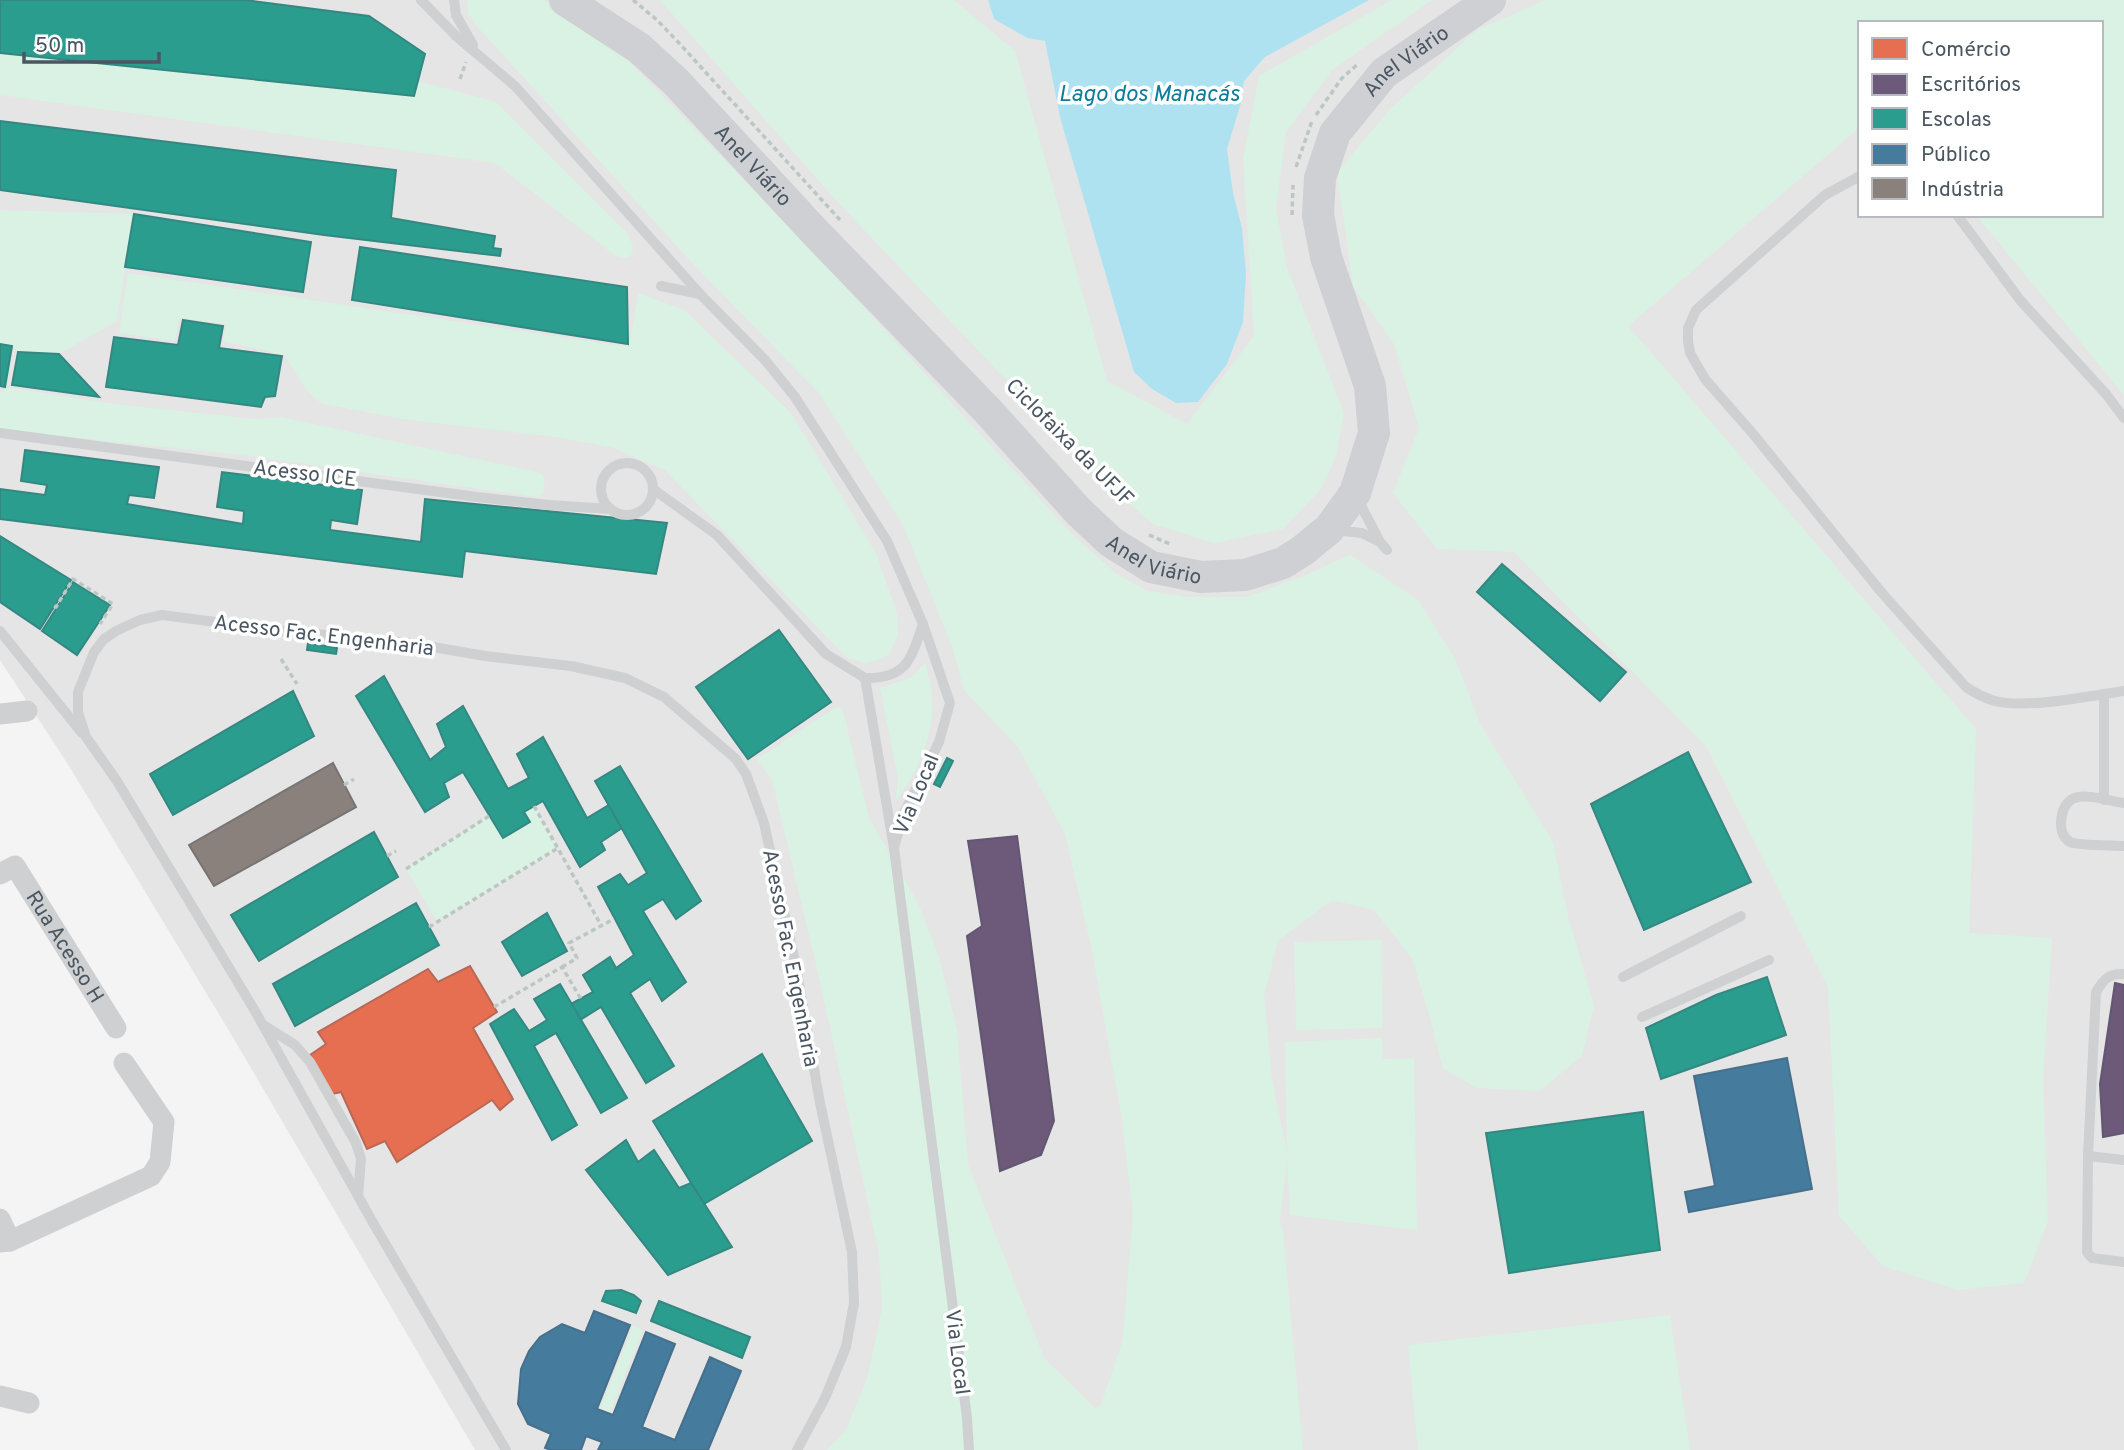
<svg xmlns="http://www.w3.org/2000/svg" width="2124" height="1450" viewBox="0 0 2124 1450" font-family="Overpass,sans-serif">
<rect width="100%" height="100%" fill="#f4f4f4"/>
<!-- education -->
<path fill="#e6e5e6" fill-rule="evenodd" d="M0,0H2124V1450H475L228,1029L69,766L0,660ZM1860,23H2101V215H1860Z"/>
<!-- green -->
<g fill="#d9f2e3">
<path d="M467,0H544L616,48L805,243L1071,533L1115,573L1147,591L1188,597H1247L1299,578L1350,555L1418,600L1455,659L1480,724L1553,842L1568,916L1594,1006L1582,1056L1539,1091L1477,1088L1443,1068L1429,1014L1412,958L1374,910L1332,900L1278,941L1264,995L1272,1079L1287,1153L1285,1042L1382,1038L1383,1059L1414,1058L1417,1230L1290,1215L1287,1159L1280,1220L1283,1231L1303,1450H827L846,1430L867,1379L882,1309L879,1254L819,977L772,780L757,759L835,708L842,707L869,818L918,903L939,957L957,1029L968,1164L1044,1358L1095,1408L1101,1405L1123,1340L1133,1213L1121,1114L1091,946L1065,834L1018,747L964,690L953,649L903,525L819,393L694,265L475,24L468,14Z"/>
<path d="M660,0H954L1015,51L1107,381L1187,424L1254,336L1243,159L1259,76L1392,0H1432L1332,70L1286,132L1276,209L1287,268L1344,413L1336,456L1321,489L1283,529L1214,543L1153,524L1095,474L834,198Z"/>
<path d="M1546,0H2124V395L1976,215H2101V23H1860V127L1628,326L1976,729L1969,933L2052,938L2043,1079L2048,1221L2024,1283L1958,1290L1883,1266L1839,1216L1828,987L1706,746L1514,552L1437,549L1393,493L1419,428L1394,344L1353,286L1337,173L1389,110L1477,30Z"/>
<path d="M0,53L413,96L418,81L496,102L627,233L633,245L632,254L626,258L616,256L495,163L0,95Z"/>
<path d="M0,210L134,214L117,321L59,354L18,352L12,346L0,344Z"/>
<path d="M128,273L629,347L638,293L684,310L791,413L876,553L897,614L898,635L889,654L878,660L864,663L846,657L665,470L611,447L554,437L403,419L324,404C303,394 298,372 284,355L223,341L226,324L179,318L175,341L119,333Z"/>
<path d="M12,388L114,404L255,419L281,417L537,472L543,475L545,484L543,493L537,497L234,454L0,430V394L4,389Z"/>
<path d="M925,663C942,712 927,760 896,800L898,778L880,688L910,678Z"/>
<path d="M534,806L558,848L437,922L406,869L489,816L503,838L529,822L524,812Z"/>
<path d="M1381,940L1383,1028L1296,1030L1294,942Z"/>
<path d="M1670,1315L1690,1450H1418L1408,1345Z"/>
<path d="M633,1326L643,1330L610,1412L600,1408Z"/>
</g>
<!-- water -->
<path fill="#aee2f0" d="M988,0H1369L1265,57L1244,81L1241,103L1227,149L1233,193L1242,228L1246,274L1243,322L1227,364L1198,402L1176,403L1152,389L1134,372L1060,117L1045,41L1027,38L994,19Z"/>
<!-- shops -->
<path fill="#e76f51" stroke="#b86856" stroke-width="2" d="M470,966L497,1012L473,1028L513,1099L500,1110L492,1100L397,1162L385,1141L367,1149L341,1092L332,1094L310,1055L326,1044L318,1032L428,969L438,982Z"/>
<!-- offices -->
<g fill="#6d597a" stroke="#625872" stroke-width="2">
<path d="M1017,836L1054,1121L1041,1155L1000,1171L967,936L982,926L968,841Z"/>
<path d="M2115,983L2124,985V1133L2103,1137L2100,1084Z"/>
</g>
<!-- schools -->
<g fill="#2a9d8f" stroke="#348881" stroke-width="2">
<path d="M0,0H245L369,16L425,54L414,96L0,53Z"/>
<path d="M0,121L396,170L391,218L495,236L493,248L501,249L500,256L324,235L0,190Z"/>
<path d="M134,214L311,242L303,292L125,267Z"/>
<path d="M360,247L627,287L628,344L352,300Z"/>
<path d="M183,320L223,326L219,348L282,356L275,396L265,397L261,407L106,387L114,337L178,345Z"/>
<path d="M0,344L12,346L5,387L0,386Z"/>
<path d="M18,352L59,354L99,397L12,385Z"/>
<path d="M25,450L159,467L154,498L129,495L127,504L243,524L244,511L217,507L222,472L362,490L357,524L331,520L330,530L421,542L425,499L667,523L656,574L465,551L462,577L0,519V489L45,495L47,485L21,481Z"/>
<path d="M0,536L71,580L40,629L0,602Z"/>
<path d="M1502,564L1626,672L1600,701L1477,592Z"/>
<path d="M73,582L110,605L77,655L42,631Z"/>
<path d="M779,630L831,702L748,759L696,687Z"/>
<path d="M308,643L337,648L336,654L307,650Z"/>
<path d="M384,676L430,760L446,747L437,724L463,706L508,789L529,778L517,754L543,737L587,818L609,805L622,828L601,842L605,850L580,867L543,801L524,812L530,822L503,838L463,772L444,783L449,797L425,812L356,696Z"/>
<path d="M293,691L314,736L173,815L150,774Z"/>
<path d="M1688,752L1751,882L1644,930L1591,804Z"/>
<path d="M947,758L953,761L940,787L934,784Z"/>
<path d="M620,766L701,901L676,919L663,899L643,911L686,982L662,1001L650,979L630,993L674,1066L646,1083L601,1007L580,1020L571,1004L593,992L583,975L610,957L616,968L634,955L598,887L620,874L628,885L647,873L595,781Z"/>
<path d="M374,832L398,877L259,961L231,915Z"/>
<path d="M416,903L439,945L295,1026L273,984Z"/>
<path d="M547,913L567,951L522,976L502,942Z"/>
<path d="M1767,977L1786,1035L1661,1079L1646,1028L1716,995Z"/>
<path d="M560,984L627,1098L601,1113L556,1033L534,1046L577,1125L552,1140L490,1024L514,1009L529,1031L547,1020L534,999Z"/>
<path d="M762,1054L812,1141L704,1204L653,1121Z"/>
<path d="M1643,1112L1660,1250L1509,1273L1486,1133Z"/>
<path d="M626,1140L638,1162L654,1150L679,1188L691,1183L732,1247L668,1275L586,1170Z"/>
<path d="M621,1290L634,1295L641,1301L636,1313L602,1301L606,1291Z"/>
<path d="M659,1301L750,1337L742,1358L651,1321Z"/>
</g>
<!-- public -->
<g fill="#457b9d" stroke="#46708b" stroke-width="2">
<path d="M1787,1058L1812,1189L1689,1212L1685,1192L1715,1186L1694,1076Z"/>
<path d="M594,1311L630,1325L597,1409L613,1415L646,1332L675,1344L642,1427L675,1440L710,1357L741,1371L708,1450H598L602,1442L586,1436L581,1450H551L545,1448L551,1434L528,1424L518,1404L521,1369L529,1351L540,1337L562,1324L585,1333Z"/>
</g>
<!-- industry -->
<path fill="#8a817c" stroke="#777474" stroke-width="2" d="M333,763L356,807L214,886L189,845Z"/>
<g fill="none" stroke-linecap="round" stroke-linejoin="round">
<!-- path -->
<g stroke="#bcc7c4" stroke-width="3.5" stroke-dasharray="5 3.5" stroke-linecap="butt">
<path d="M633,0L657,20L679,43L840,220"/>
<path d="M460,79L466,62"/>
<path d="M1316,115L1342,78L1358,64"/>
<path d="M1296,167L1312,121"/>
<path d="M1292,215L1293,185"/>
<path d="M1149,535L1170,544"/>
<path d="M54,606L56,607L73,579L113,604L100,624"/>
<path d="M281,659L297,684"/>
<path d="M344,785L354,779"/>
<path d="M534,806L601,925"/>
<path d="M387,856L396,851"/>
<path d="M406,869L489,816"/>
<path d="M429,927L558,848"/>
<path d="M562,967L577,958L569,943L614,919"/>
<path d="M494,1007L562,967L581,999"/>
</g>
<!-- lane -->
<g stroke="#ced0d2" stroke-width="10">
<path d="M421,0L457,37L515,86L700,294L765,360L795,397L887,541L923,624L950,703L939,742L903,815L894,848"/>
<path d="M454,0L456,15L473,45"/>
<path d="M1860,176L1825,195L1696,310L1688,328V341L1690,353L1705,379L1754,435L1882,593L1966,687C1975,693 1984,698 1995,701C2026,709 2090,696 2124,691"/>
<path d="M1957,215L2020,300L2106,394L2124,418"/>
<path d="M661,286L700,294"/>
<path d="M0,433L477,497L549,505L610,509"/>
<circle cx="627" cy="489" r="26"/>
<path d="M653,489L717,535L826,654L865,678"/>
<path d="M1356,496L1380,542L1387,550"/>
<path d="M1333,530L1362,533L1380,542"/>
<path d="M923,624C911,659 907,679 865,678L894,848L967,1418L969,1450"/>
<path d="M0,631L82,733"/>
<path d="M2104,800V694"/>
<path d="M2124,803C2096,799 2063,783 2061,823C2061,830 2063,838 2070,842C2078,846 2113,845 2124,846"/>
<path d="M2124,974C2109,973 2104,979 2096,992L2088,1156L2087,1252L2092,1258L2124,1262"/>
<path d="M1623,977L1741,916"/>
<path d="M1642,1017L1769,960"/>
<path d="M265,1026L295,1045L310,1062L356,1143L361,1159L358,1196"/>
<path d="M2088,1156L2124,1160"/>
<path d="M506,1450L372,1221L255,1011L117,781L86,737L78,712V692L94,652L104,639L116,631L140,620L162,615L284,631L410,643L485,656L571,666L625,678L664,697L736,759L746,774L764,823L796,966L820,1103L852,1252L854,1303L846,1347L825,1398L797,1450"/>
</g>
<!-- street -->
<g stroke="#ced0d2" stroke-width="21">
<path d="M0,714L27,711"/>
<path id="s1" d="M0,874L15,866L116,1028"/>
<path d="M0,1219L10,1241"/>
<path d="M0,1242L10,1241L151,1176L160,1162L164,1122L124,1063"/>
<path d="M0,1396L29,1403"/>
</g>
<!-- secondary -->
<path stroke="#ced0d4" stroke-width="32" id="s2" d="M565,0L639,48L676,82L814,231L987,410L1079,512L1111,542L1151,567L1201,577L1245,575L1283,563L1302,551L1329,529L1355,493L1374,433L1370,386L1326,257L1318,215L1320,178L1335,133L1384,73L1490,0"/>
</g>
<g text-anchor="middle" stroke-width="7" stroke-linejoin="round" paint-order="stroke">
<!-- street labels -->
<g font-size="21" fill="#4a5661" stroke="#fff">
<text dy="7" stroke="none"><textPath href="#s2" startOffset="1531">Anel Viário</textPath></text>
<text dy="7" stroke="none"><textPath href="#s2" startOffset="252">Anel Viário</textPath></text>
<text transform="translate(1070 442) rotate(45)" y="7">Ciclofaixa da UFJF</text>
<text transform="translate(305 473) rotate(7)" y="7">Acesso ICE</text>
<text dy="7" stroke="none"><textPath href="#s2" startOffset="819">Anel Viário</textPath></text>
<text transform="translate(324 635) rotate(7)" y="7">Acesso Fac. Engenharia</text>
<text transform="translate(916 794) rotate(-67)" y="7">Via Local</text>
<text dy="7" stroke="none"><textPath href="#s1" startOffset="112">Rua Acesso H</textPath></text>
<text transform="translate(791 958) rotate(79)" y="7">Acesso Fac. Engenharia</text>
<text transform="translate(958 1352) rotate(83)" y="7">Via Local</text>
</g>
<!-- water labels -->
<g font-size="23" font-style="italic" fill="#0c7c9b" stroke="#fff">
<text x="1149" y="101">Lago dos Manacás</text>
</g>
</g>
<!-- legend -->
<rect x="1858" y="21" width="245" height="196" fill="#ffffff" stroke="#b7bbc0" stroke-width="2"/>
<rect x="1872" y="38" width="35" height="21" fill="#e76f51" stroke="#b7bbc0" stroke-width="2"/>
<text x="1921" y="56" font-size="21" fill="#4a5661">Comércio</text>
<rect x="1872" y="74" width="35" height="21" fill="#6d597a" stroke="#b7bbc0" stroke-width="2"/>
<text x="1921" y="91" font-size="21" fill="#4a5661">Escritórios</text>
<rect x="1872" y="108" width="35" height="21" fill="#2a9d8f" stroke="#b7bbc0" stroke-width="2"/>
<text x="1921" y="126" font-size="21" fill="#4a5661">Escolas</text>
<rect x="1872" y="144" width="35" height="21" fill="#457b9d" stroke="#b7bbc0" stroke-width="2"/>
<text x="1921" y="161" font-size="21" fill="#4a5661">Público</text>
<rect x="1872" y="178" width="35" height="21" fill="#8a817c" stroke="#b7bbc0" stroke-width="2"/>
<text x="1921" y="196" font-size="21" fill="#4a5661">Indústria</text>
<!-- scale -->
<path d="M24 52v10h135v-10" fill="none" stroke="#4a5661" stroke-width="3.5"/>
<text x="35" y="52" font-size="21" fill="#4a5661" stroke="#ffffff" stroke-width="5" paint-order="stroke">50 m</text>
</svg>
